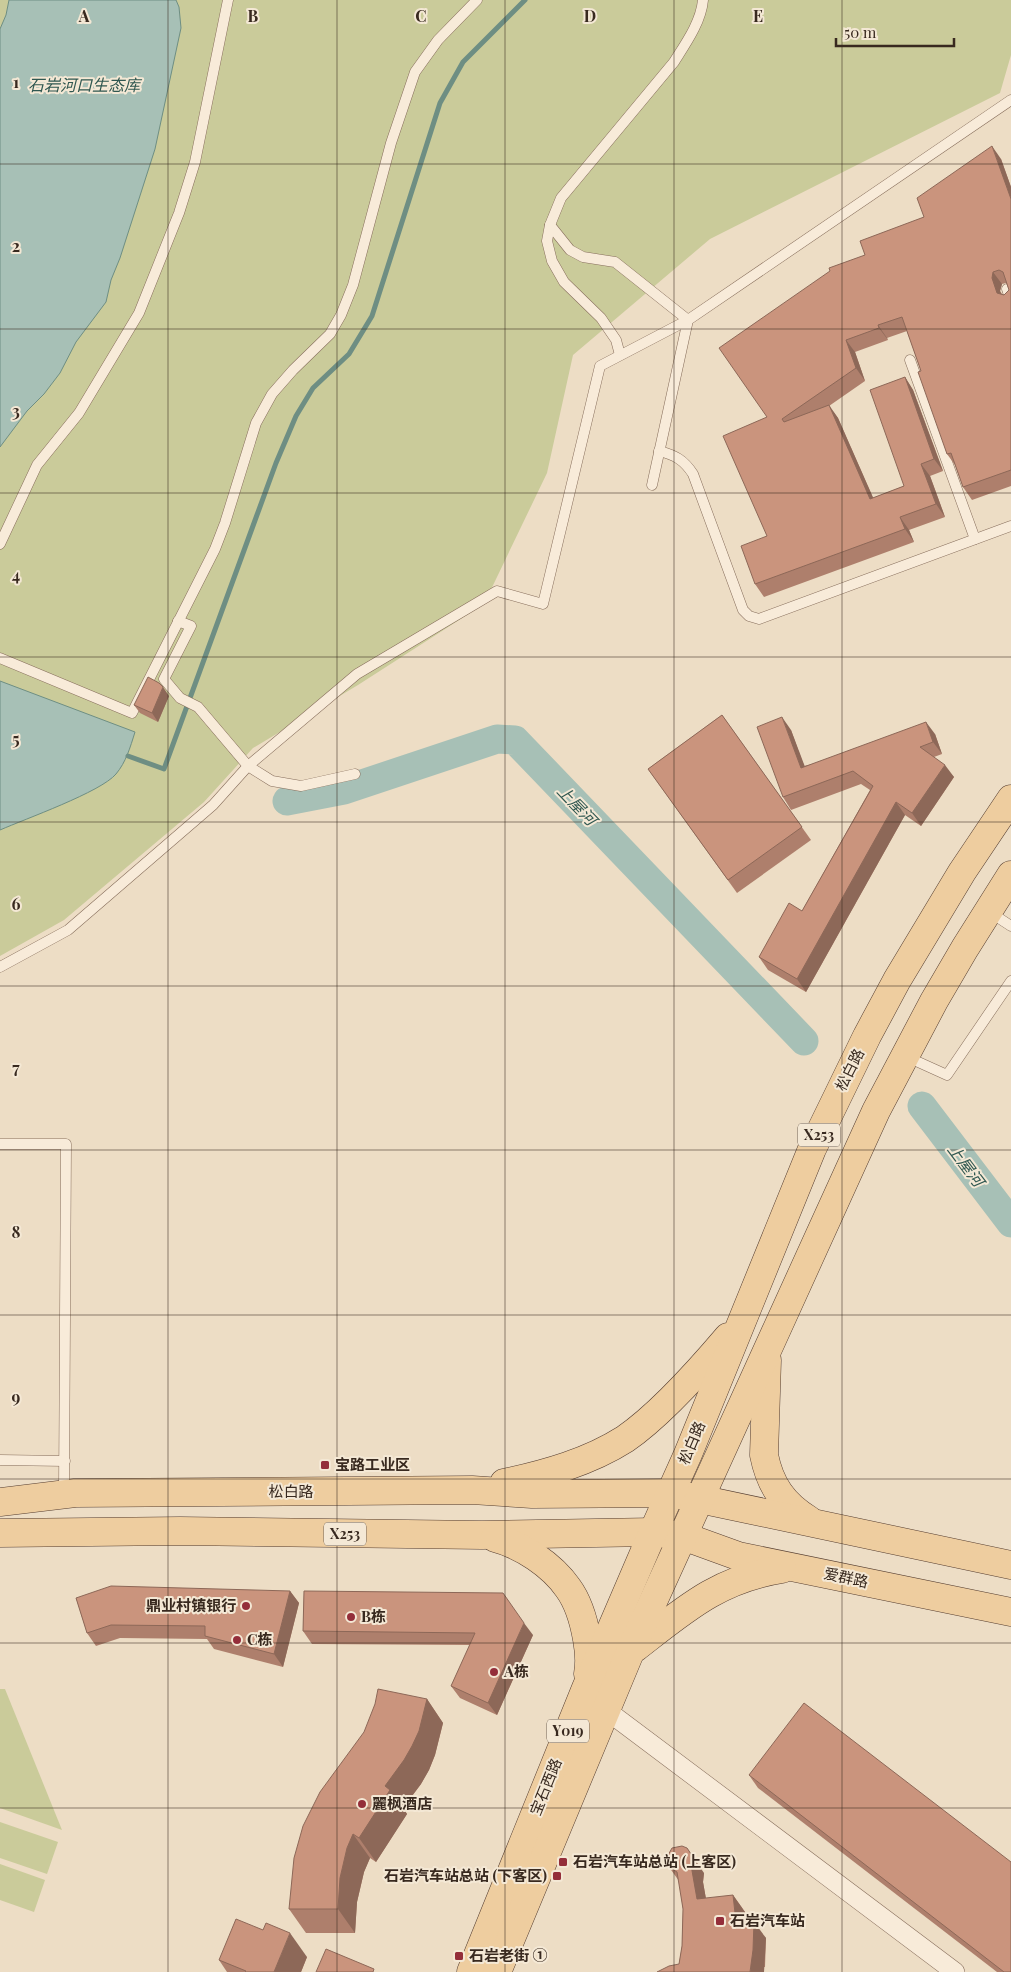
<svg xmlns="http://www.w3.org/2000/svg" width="1011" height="1972" viewBox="0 0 1011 1972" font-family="'Playfair Display','Noto Sans SC',serif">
<rect width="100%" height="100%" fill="#edddc5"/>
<!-- green -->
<g fill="#cacb9a">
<path d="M0,0H1011V55L1000,93L710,239L573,355L547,473L484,604L358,685L253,748L204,802L64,920L0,956Z"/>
<path d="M0,1689H5L62,1830L0,1808Z"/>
<path d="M0,1822L58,1842L47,1874L0,1858Z"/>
<path d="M0,1864L45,1880L34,1912L0,1900Z"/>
</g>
<!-- water -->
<g fill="#a7c0b6" stroke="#6e8e83">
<path d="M9,0H176L179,7L181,28L155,149L120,258L111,280L106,302L76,342L60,373L44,394L27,411L0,447V29L6,15Z"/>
<path d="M0,681L135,732C130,748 126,762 116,774C101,792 25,819 0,830Z"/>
</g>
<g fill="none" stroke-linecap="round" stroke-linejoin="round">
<!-- stream -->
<path stroke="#6e8e83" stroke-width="5" d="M128,756L164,769L276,463L296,416L313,388L349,354L372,316L440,103L463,62L525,0"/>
<!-- river -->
<g stroke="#a7c0b6" stroke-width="29">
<path d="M287,801L344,790L497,739L515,740L804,1041"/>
<path d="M922,1106L1011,1223"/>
</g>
<!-- service casing -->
<g stroke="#876e5c" stroke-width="11">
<g id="service">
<path d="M1007,289L1011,301"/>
<path d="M620,355L616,340L601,318L564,282L552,261L547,241L550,225L561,198L674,62C686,43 701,22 703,0"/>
<path d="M910,360L975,539"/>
<path d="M659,451C675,455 684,460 693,474L743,610L749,616L759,619L1011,526"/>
<path d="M652,485L688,320L1011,100"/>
<path d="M0,544L37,465L79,413L139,313L179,213L195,162L228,0"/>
<path d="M178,621L191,626L164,679L180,698L198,707L248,766L272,781L301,786L355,774"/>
<path d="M0,658L132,713L215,549L225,523L256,423L272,394L293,370L330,334L341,315L353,285L391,143L415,72L438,40L477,0"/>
<path d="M988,911L1011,926"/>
<path d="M0,967L68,930L213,805L248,766L357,674L497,591L543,604L600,366L688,320L615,262L583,257L570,250L550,225"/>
<path d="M905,1056L947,1075L1011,981"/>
<path d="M0,1144H66L64,1492"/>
<path d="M0,1460L65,1461"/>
</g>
</g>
<!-- minor casing -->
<g stroke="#876e5c" stroke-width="20">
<path id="minor" d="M606,1710L955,1972"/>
</g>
<!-- primary casing -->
<g stroke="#553d30" stroke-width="29">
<g id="primary">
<path d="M767,1360L764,1455C770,1485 783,1504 809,1520"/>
<path d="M504,1483C546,1474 589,1462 625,1439C660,1415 700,1370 728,1337"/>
<path d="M0,1502L75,1493L472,1490L532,1494L671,1493L1011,1565"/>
<path d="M0,1533L180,1531L482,1535L653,1532L683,1536L738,1556L1011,1612"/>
<path d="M495,1538C522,1545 552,1565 568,1588C579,1603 584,1622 587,1639C589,1650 590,1663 588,1674"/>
<path d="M635,1648C684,1610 718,1579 782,1569"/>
<path d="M471,1972L586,1688L653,1532L688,1454L812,1149L867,1036L897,980L962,872L1011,799"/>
<path d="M497,1972L631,1650L876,1111L934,1001L965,948L1011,875"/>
</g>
</g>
<!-- service -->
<use href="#service" stroke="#f8ebd9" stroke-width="10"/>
<!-- minor -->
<use href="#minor" stroke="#f8ebd9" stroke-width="19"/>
<!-- primary -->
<use href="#primary" stroke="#eecd9f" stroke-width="28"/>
</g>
<!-- wall -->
<g fill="#ae7f6c" fill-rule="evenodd">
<path d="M1001,159L1011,187V486L972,500L963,487L955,465L947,454L921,371L907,331L887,338L888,340L855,352L865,381L829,406L838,418L873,498L904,486L905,377L913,390L943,471L930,476L945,517L909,530L914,542L764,597L755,584L767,536V417L865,255L924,217ZM1006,283L1009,290L1004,295L1002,294L1000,291L1002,284Z"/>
<path d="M169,696L158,722L140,713L134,705Z"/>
<path d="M722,715L811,840L737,893L648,769Z"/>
<path d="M791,730L804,766L935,734L942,754L934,757L954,777L921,826L905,815L806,992L768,970L759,957L802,911L870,790L861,784L791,810L783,797Z"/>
<path d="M290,1591L299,1603L283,1667L214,1649L207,1639L120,1638L96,1646L87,1633L76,1598Z"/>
<path d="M304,1591L533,1635L497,1715L460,1698L451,1686L470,1645L312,1644L303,1631Z"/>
<path d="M427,1699L443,1723L435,1755L429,1770L421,1784L403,1808L407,1814L376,1862L370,1858L364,1872L357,1902L355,1933H306L289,1909Z"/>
<path d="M749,1775L1011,1972H997L758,1788Z"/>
<path d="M669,1867L704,1873L703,1882L706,1899L733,1895L745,1912L746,1922L766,1938L765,1967L679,1964L682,1946L683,1909L679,1881Z"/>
<path d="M307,1957L301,1972H227L219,1960Z"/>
</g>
<!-- shaded-wall -->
<g fill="#8d6858">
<path d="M992,146L1001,159L1011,187V199Z"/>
<path d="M993,272L1002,284L1000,291L1006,306L997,293L992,278Z"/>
<path d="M878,325L887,338L888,340L879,328Z"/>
<path d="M846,340L855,352L865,381L856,368Z"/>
<path d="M905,377L913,390L943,471L934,459Z"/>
<path d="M829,405L838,418L879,511L870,499Z"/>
<path d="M921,464L930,476L945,517L936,504Z"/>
<path d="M900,517L909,530L914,542L905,529Z"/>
<path d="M163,687L169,696L158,722L152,713Z"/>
<path d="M782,717L791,730L810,780L801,768Z"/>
<path d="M926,722L935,734L942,754L933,742Z"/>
<path d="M945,765L954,777L921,826L912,813Z"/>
<path d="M896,802L905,815L806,992L797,979Z"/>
<path d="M290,1591L299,1603L283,1667L274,1654Z"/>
<path d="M524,1623L533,1635L497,1715L488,1703Z"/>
<path d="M427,1699L443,1723L435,1755L429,1770L421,1784L403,1808L407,1814L376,1862L359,1838Z"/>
<path d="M353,1834L370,1858L364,1872L357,1902L355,1933L338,1909L340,1878L347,1848Z"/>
<path d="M687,1848L704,1873L703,1882L709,1916L697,1899Z"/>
<path d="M733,1895L745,1912L747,1939L736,1922Z"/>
<path d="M754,1922L766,1938L764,1972H750Z"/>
<path d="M290,1933L307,1957L301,1972H274Z"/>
</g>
<!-- building -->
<g fill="#ca947d" stroke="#8d6858" fill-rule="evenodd">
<path d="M992,146L1011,199V470L963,487L951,453L947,454L918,372L921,371L902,317L878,325L879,328L846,340L856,368L782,419L784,422L829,405L870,499L904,486L870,390L905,377L934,459L921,464L936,504L900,517L905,529L755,584L741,546L767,536L723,436L767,417L719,348L830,271L829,268L865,255L860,241L924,217L917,198ZM999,270L1003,272L1009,290L1004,295L997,293L992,278L993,272Z"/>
<path d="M148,677L159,683L163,687L152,713L134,705Z"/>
<path d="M722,715L802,827L728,880L648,769Z"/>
<path d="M782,717L801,768L926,722L933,742L920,747L945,765L912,813L896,802L797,979L759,957L789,903L802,911L873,786L853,771L783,797L757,727Z"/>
<path d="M111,1586L290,1591L274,1654L205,1636V1626L111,1625L87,1633L76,1598Z"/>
<path d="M304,1591L503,1593L524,1623L488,1703L451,1686L475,1633L303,1631Z"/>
<path d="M378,1689L427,1699L419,1731L412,1746L404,1760L385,1786L390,1790L359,1838L353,1834L347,1848L340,1878L338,1909H289L294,1858L303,1826L320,1792L364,1732L375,1704Z"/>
<path d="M804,1703L1011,1862V1972H1004L749,1775Z"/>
<path d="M682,1846L687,1848L693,1857L691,1865L697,1899L733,1895L736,1922H754L753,1950L750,1972H657L669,1966L679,1964L682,1946L683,1909L677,1872L669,1867L667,1857L672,1848Z"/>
<path d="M236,1919L263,1930L266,1923L290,1933L274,1972H245L246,1971L219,1960Z"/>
<path d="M326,1949L374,1969L373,1972H316Z"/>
</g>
<!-- grid -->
<path fill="none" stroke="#38291f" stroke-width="1" stroke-opacity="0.55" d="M168,0V1972M337,0V1972M505,0V1972M674,0V1972M842,0V1972M0,164H1011M0,329H1011M0,493H1011M0,657H1011M0,822H1011M0,986H1011M0,1150H1011M0,1315H1011M0,1479H1011M0,1643H1011M0,1808H1011"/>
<!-- markers -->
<g fill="#942e3a" stroke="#f4e8d5" stroke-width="2">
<rect x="320" y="1460" width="10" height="10" rx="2.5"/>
<circle cx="246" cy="1606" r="5"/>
<circle cx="351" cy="1617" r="5"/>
<circle cx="237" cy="1640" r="5"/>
<circle cx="494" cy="1672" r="5"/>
<circle cx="362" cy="1804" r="5"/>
<rect x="558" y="1857" width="10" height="10" rx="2.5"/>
<rect x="552" y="1871" width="10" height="10" rx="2.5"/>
<rect x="715" y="1916" width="10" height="10" rx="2.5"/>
<rect x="454" y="1951" width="10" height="10" rx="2.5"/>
</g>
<g text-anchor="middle" stroke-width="4" stroke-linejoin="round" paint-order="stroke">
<!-- shield labels -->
<g fill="#f4e8d5" stroke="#706256" stroke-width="1">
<rect x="798" y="1123.5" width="42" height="23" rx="4"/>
<rect x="324" y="1522.5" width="42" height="23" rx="4"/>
<rect x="547" y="1719.5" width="42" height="23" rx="4"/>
</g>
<g font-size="14" font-weight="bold" fill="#38291f">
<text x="819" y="1140">X253</text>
<text x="345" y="1539">X253</text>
<text x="568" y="1736">Y019</text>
</g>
<!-- street labels -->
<g font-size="15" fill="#38291f" stroke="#f4e8d5">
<text transform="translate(850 1070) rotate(-63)" y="5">松白路</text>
<text transform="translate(692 1443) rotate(-67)" y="5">松白路</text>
<text x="291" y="1497">松白路</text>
<text transform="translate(846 1578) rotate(12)" y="5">爱群路</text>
<text transform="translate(546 1787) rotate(-68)" y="5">宝石西路</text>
</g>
<!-- poi labels -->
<g font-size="15" font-weight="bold" fill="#38291f" stroke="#f4e8d5" text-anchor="start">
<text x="335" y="1470">宝路工业区</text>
<text x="236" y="1611" text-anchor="end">鼎业村镇银行</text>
<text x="361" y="1622">B栋</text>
<text x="247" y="1645">C栋</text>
<text x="504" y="1677">A栋</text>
<text x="372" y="1809">麗枫酒店</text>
<text x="573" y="1867">石岩汽车站总站 (上客区)</text>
<text x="547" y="1881" text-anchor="end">石岩汽车站总站 (下客区)</text>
<text x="730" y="1926">石岩汽车站</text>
<text x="469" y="1961">石岩老街 ①</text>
</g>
<!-- water labels -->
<g font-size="16" font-style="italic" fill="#2f5750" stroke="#f4e8d5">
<text x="84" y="91">石岩河口生态库</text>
<text transform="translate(577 805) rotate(46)" y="6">上屋河</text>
<text transform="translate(966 1165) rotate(53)" y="6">上屋河</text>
</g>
</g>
<g font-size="16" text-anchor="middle" font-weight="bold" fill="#38291f" stroke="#f4e8d5" stroke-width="4" stroke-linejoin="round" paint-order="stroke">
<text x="84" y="22">A</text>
<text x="253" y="22">B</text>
<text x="421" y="22">C</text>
<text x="590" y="22">D</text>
<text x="758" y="22">E</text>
<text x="16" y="88">1</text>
<text x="16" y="252">2</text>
<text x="16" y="417">3</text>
<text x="16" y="581">4</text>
<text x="16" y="745">5</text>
<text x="16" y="910">6</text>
<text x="16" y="1074">7</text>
<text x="16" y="1238">8</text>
<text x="16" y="1403">9</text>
</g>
<!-- scale -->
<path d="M836 38v8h118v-8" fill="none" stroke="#38291f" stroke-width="2.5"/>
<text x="844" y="38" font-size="15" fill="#38291f" stroke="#f4e8d5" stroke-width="4" paint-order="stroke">50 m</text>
</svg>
